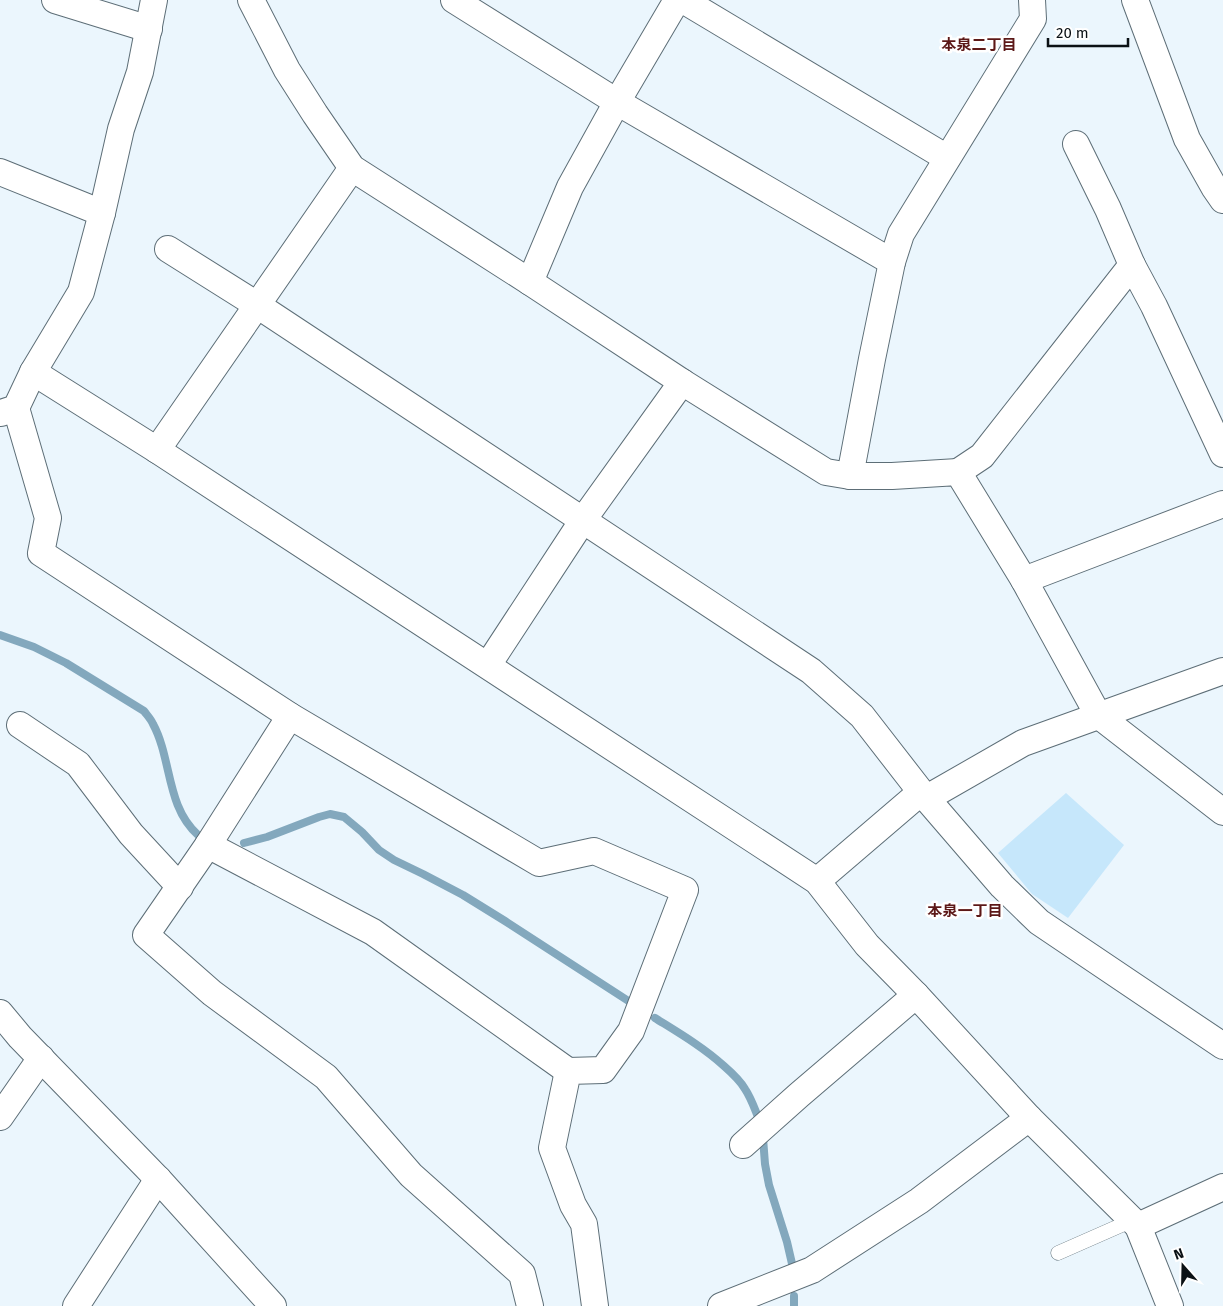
<svg xmlns="http://www.w3.org/2000/svg" width="1223" height="1306" viewBox="0 0 1223 1306" font-family="'Fira Sans','Noto Sans JP',sans-serif">
<rect width="100%" height="100%" fill="#ebf6fd"/>
<!-- green -->
<path fill="#c6e7fb" d="M1066,793L1124,845L1068,918L1032,894L998,853Z"/>
<g fill="none" stroke-linecap="round" stroke-linejoin="round">
<!-- stream -->
<g stroke="#83a8bd" stroke-width="8">
<path d="M0,635L34,647L66,663L144,711C147,715 151,719 153,724C172,759 166,807 198,835"/>
<path d="M244,843L267,837L319,817L330,814L344,817L362,832L379,850L394,860L423,874L463,895L505,921L630,1002"/>
<path d="M655,1018C679,1033 703,1047 724,1066C732,1073 740,1080 745,1089C751,1098 754,1107 758,1117"/>
<path d="M763,1138L765,1164L769,1185L787,1242L793,1268"/>
<path d="M794,1306V1296"/>
</g>
<!-- service casing -->
<g stroke="#5d6e77" stroke-width="15">
<path id="service" d="M1058,1253L1133,1220"/>
</g>
<!-- minor casing -->
<g stroke="#5d6e77" stroke-width="28">
<g id="minor">
<path d="M55,0L149,29"/>
<path d="M251,0L287,70L315,114L352,168L530,282L682,382L826,472L850,476H892L958,472L1024,580L1098,715L1223,812"/>
<path d="M454,0L617,102L892,262"/>
<path d="M683,0L947,158"/>
<path d="M1135,0L1187,139L1214,187L1223,200"/>
<path d="M1076,144L1108,209L1132,265L1154,306L1223,454"/>
<path d="M0,172L102,213"/>
<path d="M168,249L257,305L811,671L862,716L921,792L1002,886L1039,922L1223,1046"/>
<path d="M530,282L570,187L617,102L677,0"/>
<path d="M33,372L157,450L817,881L867,945L916,995L1029,1118L1138,1226L1170,1306"/>
<path d="M16,408L48,518L41,553L290,716L539,863L594,851L685,890L631,1031L603,1070L568,1071L552,1148L573,1205L584,1224L595,1306"/>
<path d="M1,413L16,408L33,372L81,292L102,213L121,129L140,72L154,0"/>
<path d="M157,450L352,168"/>
<path d="M958,472L982,456L1132,265"/>
<path d="M850,476L872,359L892,262L901,234L1033,19L1032,0"/>
<path d="M1024,580L1223,504"/>
<path d="M488,665L583,520L682,382"/>
<path d="M290,716L208,845L146,935L212,993L326,1077L411,1175L522,1274L530,1306"/>
<path d="M20,725L78,764L131,834L180,887"/>
<path d="M927,798L1023,743L1223,671"/>
<path d="M208,845L373,932L568,1071"/>
<path d="M817,881L921,792"/>
<path d="M0,1013L20,1037L158,1179L273,1306"/>
<path d="M0,1117L41,1058"/>
<path d="M743,1145L799,1095L916,995"/>
<path d="M1138,1226L1223,1187"/>
<path d="M76,1306L158,1179"/>
<path d="M721,1306L812,1270L919,1201L1029,1118"/>
</g>
</g>
<!-- service -->
<use href="#service" stroke="#fff" stroke-width="14"/>
<!-- minor -->
<use href="#minor" stroke="#fff" stroke-width="26"/>
</g>
<g text-anchor="middle" stroke-width="5" stroke-linejoin="round" paint-order="stroke">
<!-- neighbourhood labels -->
<g font-size="15" font-weight="bold" fill="#5c1817" stroke="#fff">
<text x="979" y="50">本泉二丁目</text>
<text x="965" y="916">本泉一丁目</text>
</g>
</g>
<!-- north arrow -->
<g transform="translate(1183 1266) rotate(340)" stroke="#ffffff" stroke-width="4" paint-order="stroke">
<path d="M0-4L9 19L0 12L-9 19Z" fill="#0b1115"/>
<text y="-8" font-size="14" font-weight="bold" text-anchor="middle" fill="#0b1115">N</text>
</g>
<!-- scale -->
<path d="M1048 38v8h80v-8" fill="none" stroke="#0b1115" stroke-width="2.5"/>
<text x="1056" y="38" font-size="15" fill="#0b1115" stroke="#ffffff" stroke-width="4" paint-order="stroke">20 m</text>
</svg>
